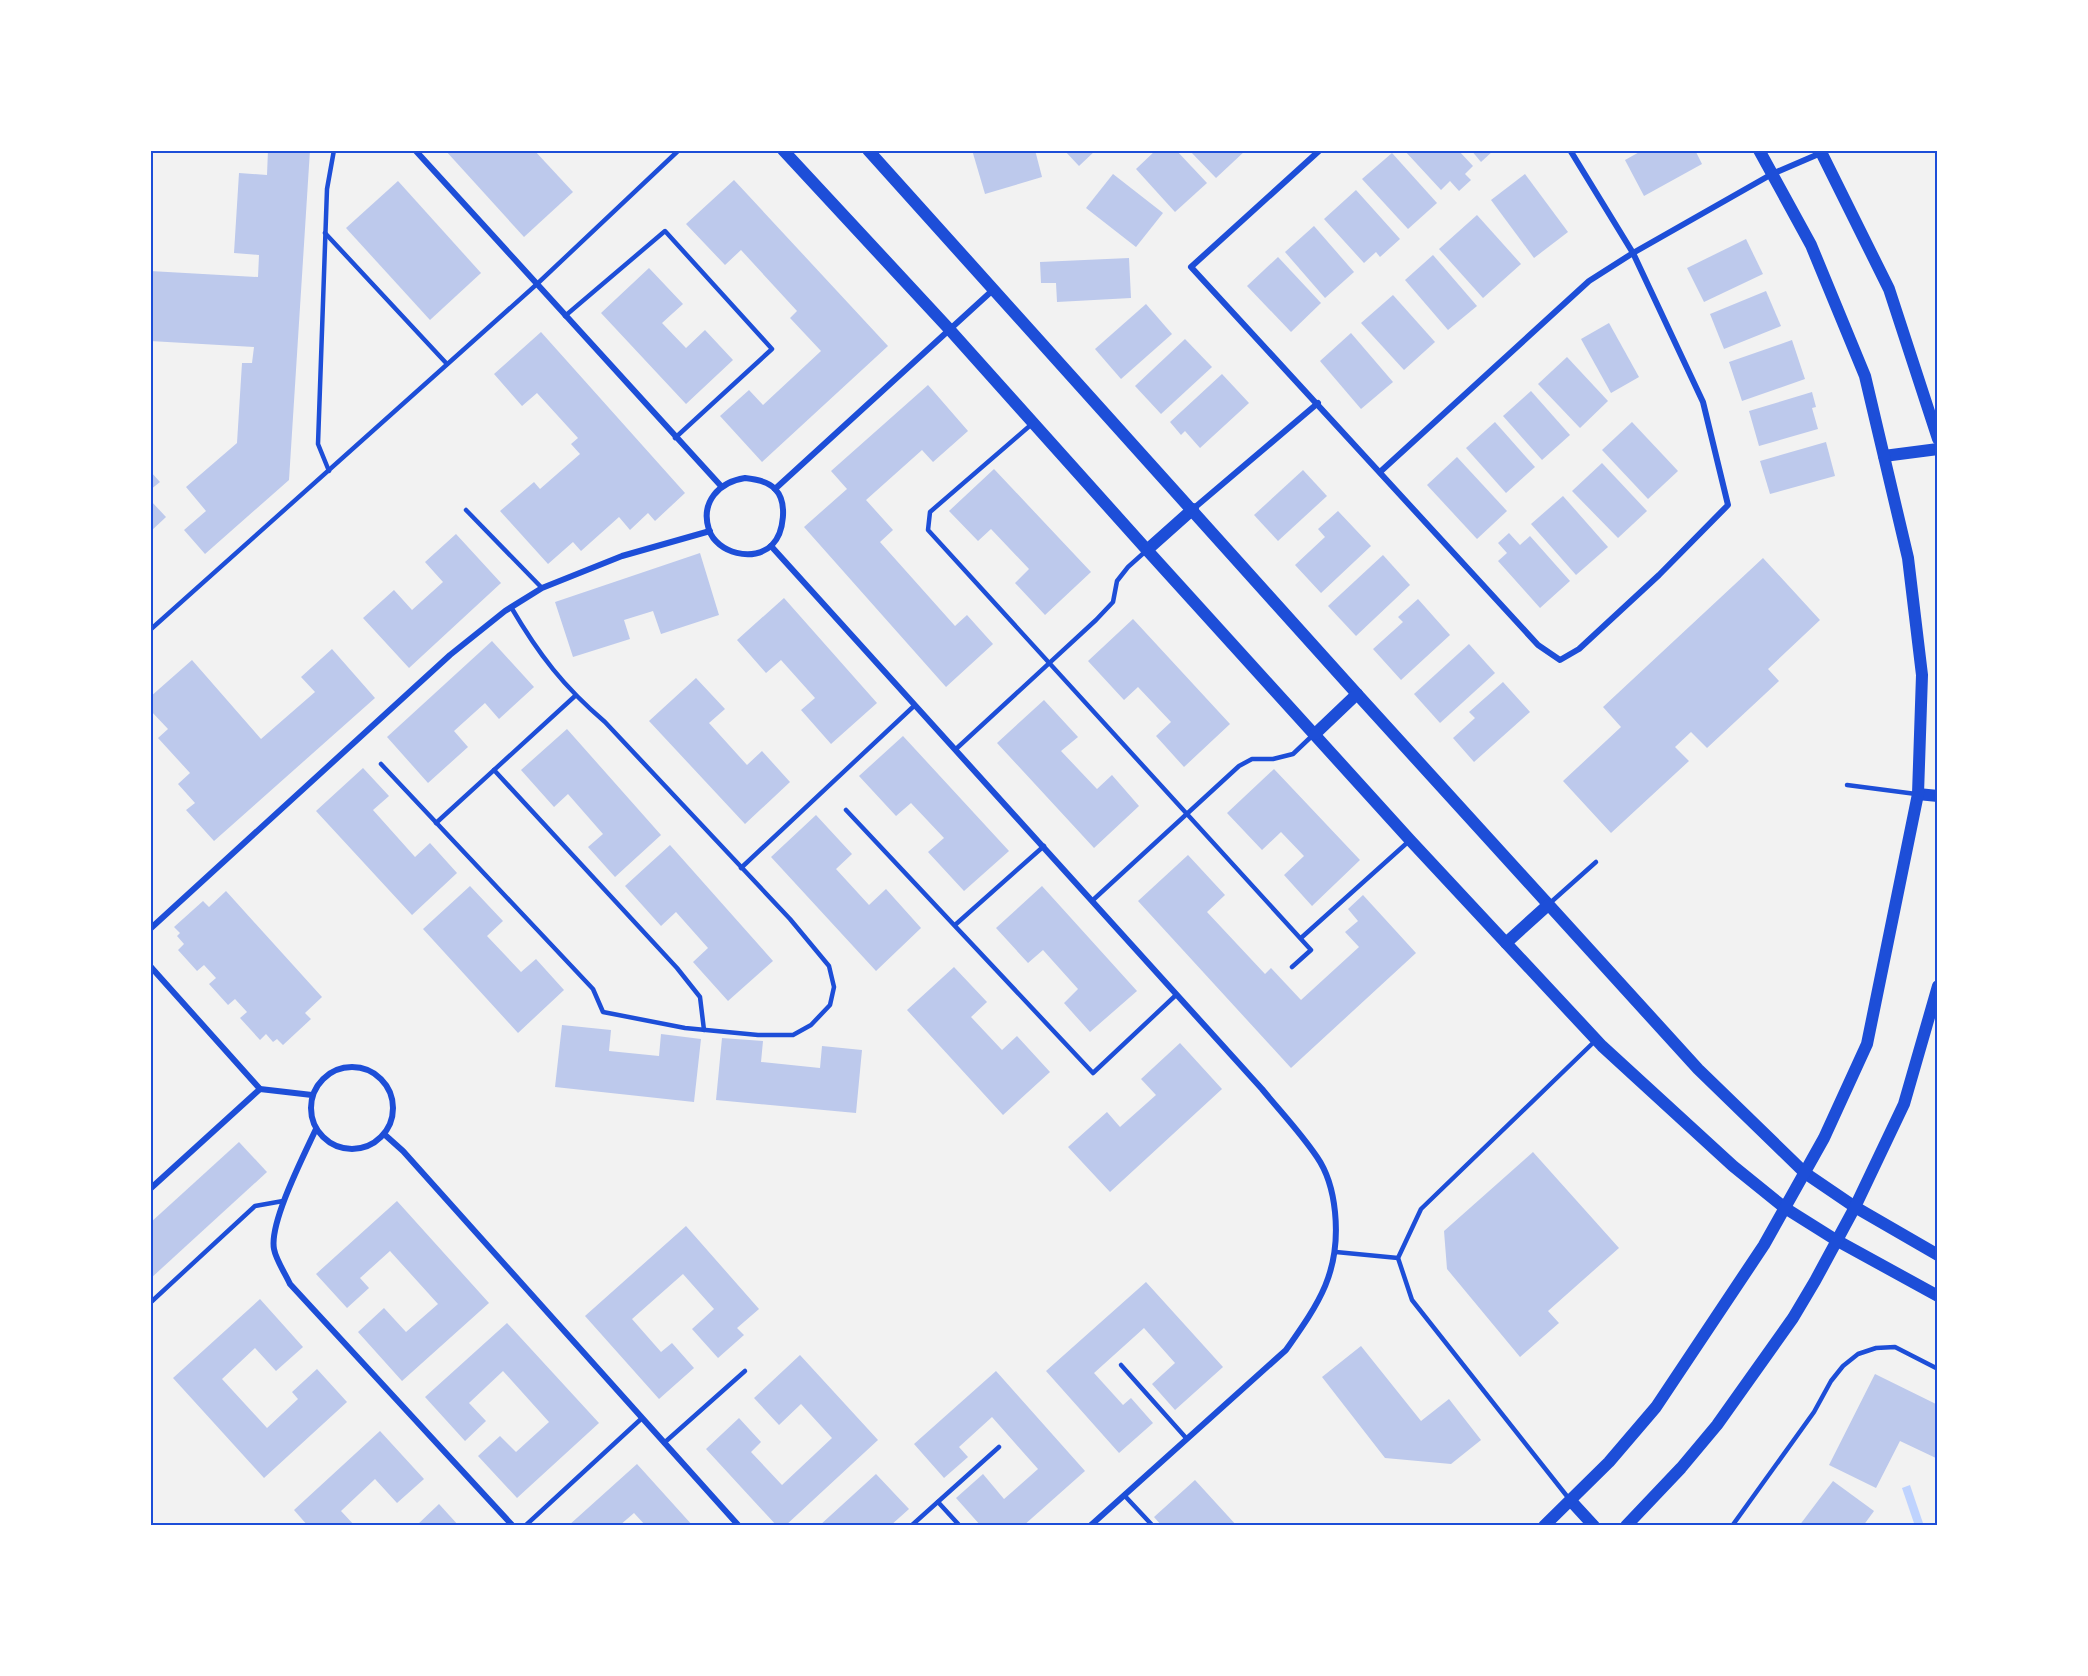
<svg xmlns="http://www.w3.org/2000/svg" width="2088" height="1676" viewBox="0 0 2088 1676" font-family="'Work Sans',sans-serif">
<rect width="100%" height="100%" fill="#f2f2f2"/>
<!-- water -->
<path fill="#bfd3fe" d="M1910,1485L1924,1526H1915L1902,1488Z"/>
<!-- building -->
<g fill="#bdc9ec">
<path d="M268,150H310L289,480L205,554L184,530L206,511L186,487L237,443L242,363H252L254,347L150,341V271L258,277L259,255L234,253L239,173L267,175Z"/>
<path d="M445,150H534L573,192L524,237Z"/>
<path d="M972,150H1035L1042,177L985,194Z"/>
<path d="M1064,150H1096L1079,166Z"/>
<path d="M1156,150H1176L1207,183L1175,212L1136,169Z"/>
<path d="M1189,150H1246L1216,178Z"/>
<path d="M1404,150H1458L1473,166L1465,174L1471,180L1459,191L1450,181L1441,190Z"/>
<path d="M1471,150H1494L1481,162Z"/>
<path d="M1643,150H1695L1702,164L1644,196L1625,160Z"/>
<path d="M1392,153L1437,203L1408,229L1362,179Z"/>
<path d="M1113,174L1163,213L1136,247L1086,208Z"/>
<path d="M1525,174L1568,232L1534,258L1491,200Z"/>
<path d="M734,180L888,346L762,462L720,416L749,390L763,405L821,351L790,318L797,311L741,250L725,265L686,224Z"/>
<path d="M398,181L481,273L430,320L346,228Z"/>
<path d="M1356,190L1400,239L1380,257L1376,252L1364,263L1324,219Z"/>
<path d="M1477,215L1521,264L1483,298L1439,249Z"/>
<path d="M1314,226L1354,272L1325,298L1285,252Z"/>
<path d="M1746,239L1763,274L1704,302L1687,268Z"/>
<path d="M1433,255L1477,306L1448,330L1405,280Z"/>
<path d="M1278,257L1321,303L1291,332L1247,286Z"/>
<path d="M1129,258L1131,298L1057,302L1056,283H1041L1040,262Z"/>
<path d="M649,268L683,304L662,323L686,348L705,330L733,360L686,404L601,313Z"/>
<path d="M1766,291L1781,326L1724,349L1710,314Z"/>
<path d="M1393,295L1435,342L1404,370L1361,323Z"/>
<path d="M1146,304L1172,334L1121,379L1095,349Z"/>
<path d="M1609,323L1639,377L1611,393L1581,339Z"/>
<path d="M541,332L685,493L655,521L648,513L630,530L619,517L581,551L573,542L548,564L500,511L534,482L540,489L580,454L571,444L578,438L537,393L522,406L494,374Z"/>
<path d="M1351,333L1393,382L1361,409L1320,361Z"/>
<path d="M1185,339L1212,367L1161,414L1135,386Z"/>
<path d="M1792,340L1805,379L1742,401L1729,362Z"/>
<path d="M1567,357L1608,401L1580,428L1538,384Z"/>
<path d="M1222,374L1249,403L1200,448L1185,431L1181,435L1170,422Z"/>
<path d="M928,385L968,431L933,462L922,450L866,500L893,530L880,542L955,626L967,615L993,644L946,687L804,527L847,489L831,471Z"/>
<path d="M1531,391L1570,435L1542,460L1503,416Z"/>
<path d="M1812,392L1816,407L1812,408L1818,429L1759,446L1749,411Z"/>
<path d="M1495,422L1535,467L1506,493L1466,448Z"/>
<path d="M1632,422L1678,471L1648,499L1602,450Z"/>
<path d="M1826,442L1835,476L1770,494L1760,461Z"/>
<path d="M1457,457L1507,511L1477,539L1427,485Z"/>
<path d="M1602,463L1647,511L1618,538L1572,491Z"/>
<path d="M994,469L1091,572L1045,615L1015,583L1029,569L991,529L978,541L949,511Z"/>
<path d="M1303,470L1327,496L1278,541L1254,515Z"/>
<path d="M150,471L160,482L150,490Z"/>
<path d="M1563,496L1608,547L1576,575L1531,524Z"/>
<path d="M150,500L166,517L150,532Z"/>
<path d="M1338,511L1371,546L1321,593L1295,565L1325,537L1318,529Z"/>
<path d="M1509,533L1520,545L1530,536L1570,581L1540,608L1498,561L1507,553L1498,543Z"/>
<path d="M456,534L501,583L409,668L363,618L394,590L412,610L443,582L425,562Z"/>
<path d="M700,553L719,615L661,634L653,611L624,620L630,639L573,657L555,602Z"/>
<path d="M1383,555L1410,585L1356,636L1328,606Z"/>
<path d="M1763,558L1820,620L1768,669L1779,681L1707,748L1691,732L1675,747L1689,761L1611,833L1563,781L1621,727L1603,707Z"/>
<path d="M784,598L877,703L831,744L801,710L815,698L781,660L766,673L737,640Z"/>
<path d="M1418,599L1450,635L1401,680L1373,649L1403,622L1398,617Z"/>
<path d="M1133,619L1230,724L1184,767L1156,736L1171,722L1138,687L1124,700L1088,661Z"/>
<path d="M492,641L534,687L499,719L485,703L454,731L468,747L428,783L387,737Z"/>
<path d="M1469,644L1495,673L1440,723L1414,694Z"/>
<path d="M332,649L375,698L214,841L186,810L195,803L178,784L190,773L158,738L168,729L150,710V697L192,660L261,739L315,692L301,677Z"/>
<path d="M696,678L725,709L709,723L747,765L762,751L790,782L745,824L649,721Z"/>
<path d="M1503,682L1530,712L1474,762L1453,738L1475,718L1469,712Z"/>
<path d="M1044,700L1078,737L1061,751L1097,789L1112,775L1139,806L1094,848L997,743Z"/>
<path d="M567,729L661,835L615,877L588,847L603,834L568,794L554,807L521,770Z"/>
<path d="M903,736L1009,851L964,891L928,852L944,838L911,803L896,816L859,776Z"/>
<path d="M363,768L389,796L373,810L415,857L430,843L457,873L412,915L316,811Z"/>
<path d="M1274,769L1360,860L1312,906L1284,875L1304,856L1281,832L1262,850L1227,813Z"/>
<path d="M816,815L852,854L836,869L869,905L886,889L921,928L876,971L771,857Z"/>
<path d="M670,845L773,961L728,1001L693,962L708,948L676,912L661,926L625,886Z"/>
<path d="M1188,855L1225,895L1207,912L1265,974L1271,968L1301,1000L1359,947L1345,932L1358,921L1348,909L1363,895L1416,953L1291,1068L1138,901Z"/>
<path d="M470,886L503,921L487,936L521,972L536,959L564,990L518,1033L423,929Z"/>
<path d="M1042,886L1137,991L1090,1032L1064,1003L1078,989L1043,950L1028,963L996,928Z"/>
<path d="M226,891L322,997L305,1013L311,1019L283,1045L277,1039L273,1042L266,1034L260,1040L240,1018L247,1012L235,999L228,1005L209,984L216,978L204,965L197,971L178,950L184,944L177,936L180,933L174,927L203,901L209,907Z"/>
<path d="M954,967L987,1002L971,1017L1002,1050L1017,1036L1050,1072L1003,1115L907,1010Z"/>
<path d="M562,1025L611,1030L609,1051L659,1056L661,1034L701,1039L694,1102L555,1087Z"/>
<path d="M722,1038L763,1041L761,1062L820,1068L822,1046L862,1050L856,1113L716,1100Z"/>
<path d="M1180,1043L1222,1089L1110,1192L1068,1147L1107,1112L1120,1127L1156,1095L1141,1079Z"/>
<path d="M239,1142L267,1172L150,1279V1223Z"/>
<path d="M1533,1152L1619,1248L1548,1311L1559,1323L1520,1357L1447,1269L1444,1231Z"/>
<path d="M397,1201L489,1303L402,1381L358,1332L384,1308L406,1332L438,1304L390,1251L360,1278L369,1288L347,1308L316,1274Z"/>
<path d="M686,1226L759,1309L737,1328L744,1335L718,1358L692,1329L714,1309L683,1274L632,1319L661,1352L672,1343L694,1368L659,1399L585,1316Z"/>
<path d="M1146,1282L1223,1367L1175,1410L1152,1384L1175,1363L1144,1328L1094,1373L1123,1405L1131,1398L1153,1423L1119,1453L1046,1371Z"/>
<path d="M260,1299L303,1347L276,1371L255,1348L222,1379L267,1428L298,1399L292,1392L317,1369L347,1402L264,1478L173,1378Z"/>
<path d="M507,1323L599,1423L517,1498L478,1456L500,1436L516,1452L549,1422L503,1371L469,1403L486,1421L465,1441L425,1397Z"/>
<path d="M1361,1346L1421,1421L1449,1399L1481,1440L1451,1464L1385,1458L1322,1377Z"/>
<path d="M800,1355L878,1440L785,1526H777L706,1449L739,1418L761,1442L751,1452L782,1485L832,1438L801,1404L779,1425L754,1398Z"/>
<path d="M996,1371L1085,1471L1023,1526H981L956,1498L983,1474L1004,1499L1038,1469L992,1417L959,1447L968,1457L944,1478L914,1444Z"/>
<path d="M1875,1374L1938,1405V1459L1900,1441L1876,1488L1829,1465Z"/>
<path d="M380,1431L424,1479L397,1503L375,1479L341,1511L355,1526H308L294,1510Z"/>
<path d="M637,1464L693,1526H646L634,1513L619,1526H568Z"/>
<path d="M876,1474L909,1509L890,1526H878L875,1523L871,1526H819Z"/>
<path d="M1195,1480L1237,1526H1192L1190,1523L1186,1526H1162L1154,1517Z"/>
<path d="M1833,1481L1874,1511L1863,1526H1799Z"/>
<path d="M439,1504L459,1526H416Z"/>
</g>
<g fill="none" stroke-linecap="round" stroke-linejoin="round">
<!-- service -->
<g stroke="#1d4ed8" stroke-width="4.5">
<path d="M325,233L447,364"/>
<path d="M565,316L665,231L772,349L675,438"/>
<path d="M1033,423L930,512L928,530L1311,950L1292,967"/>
<path d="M329,471L318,444L327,189L334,150"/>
<path d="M466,510L542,588"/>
<path d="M150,630L537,284L679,150"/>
<path d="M956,749L1096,620L1113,602L1117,581L1128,567L1147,550"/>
<path d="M381,764L593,989L603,1012L685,1028L758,1035H793L811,1025L830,1005L834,987L829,966L790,919L605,722C564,687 539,655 511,607"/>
<path d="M494,770L677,968L700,997L704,1030"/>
<path d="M1847,785L1916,794"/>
<path d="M846,810L1093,1073L1176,995"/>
<path d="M436,823L575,696"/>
<path d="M741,868L915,705"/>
<path d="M1093,900L1239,766L1252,759H1273L1293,754L1313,735"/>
<path d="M1550,903L1596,862"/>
<path d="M955,925L1044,846"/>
<path d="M1301,938L1408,842"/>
<path d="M1336,1252L1398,1258"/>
<path d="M150,1303L255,1206L283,1201"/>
<path d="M1121,1365L1187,1439"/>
<path d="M664,1443L745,1371"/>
<path d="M1124,1495L1153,1526"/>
<path d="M1570,1500L1412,1300L1398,1258L1421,1209L1596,1040"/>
<path d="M938,1502L960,1526"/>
<path d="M525,1526L641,1419"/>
<path d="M911,1526L999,1447"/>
<path d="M1732,1526L1814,1412L1831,1381L1843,1366L1858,1354L1876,1348L1895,1347L1938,1369"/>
</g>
<!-- minor -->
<g stroke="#1d4ed8" stroke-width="6">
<path d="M415,150L721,486"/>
<path d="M1320,150L1191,267L1538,645L1560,660L1579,649L1659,575L1728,505L1703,402L1633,253L1570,150"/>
<path d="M1380,472L1589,281L1633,253L1772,174L1821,153"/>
<path d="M745,478C755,479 768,481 775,489C788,502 784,533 772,545C754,563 717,553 709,530C700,502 719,482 745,478Z"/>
<path d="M775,489L994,289"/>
<path d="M1193,509L1318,403"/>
<path d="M771,546L1262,1089C1280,1111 1301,1133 1317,1157C1328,1173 1333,1192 1335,1212C1341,1272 1319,1303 1286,1350L1090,1526"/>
<path d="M150,929L450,655L505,611L542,588L622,556L710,531"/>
<path d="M150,966L260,1089L312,1095"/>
<circle cx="352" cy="1108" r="41"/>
<path d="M316,1129C304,1155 269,1223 274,1249C276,1260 285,1273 290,1284L513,1526"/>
<path d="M384,1134L403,1151L739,1526"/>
<path d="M150,1189L260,1089"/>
</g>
<!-- secondary -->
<g stroke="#1d4ed8" stroke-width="12">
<path d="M783,150L950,330L1147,550L1410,840L1602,1046L1733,1166L1785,1208L1836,1240L1938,1296"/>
<path d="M868,150L1357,694L1698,1069L1805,1173L1855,1207L1938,1255"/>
<path d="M1820,150L1889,289L1938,439"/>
<path d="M1884,456L1938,449"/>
<path d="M1147,550L1193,509"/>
<path d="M1315,734L1357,694"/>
<path d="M1918,794L1938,796"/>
<path d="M1506,943L1548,905"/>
<path d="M1571,1501L1594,1526"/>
<path d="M1544,1526L1609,1462L1656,1407L1764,1245L1824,1138L1867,1044L1918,794L1922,675L1908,558L1865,376L1811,245L1759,150"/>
<path d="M1626,1526L1681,1468L1717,1425L1793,1318L1815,1281L1855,1207L1904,1104L1938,986"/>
</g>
</g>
<!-- border -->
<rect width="2088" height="1676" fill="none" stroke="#ffffff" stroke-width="303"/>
<rect x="152" y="152" width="1784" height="1372" fill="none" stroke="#1d4ed8" stroke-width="2"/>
</svg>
